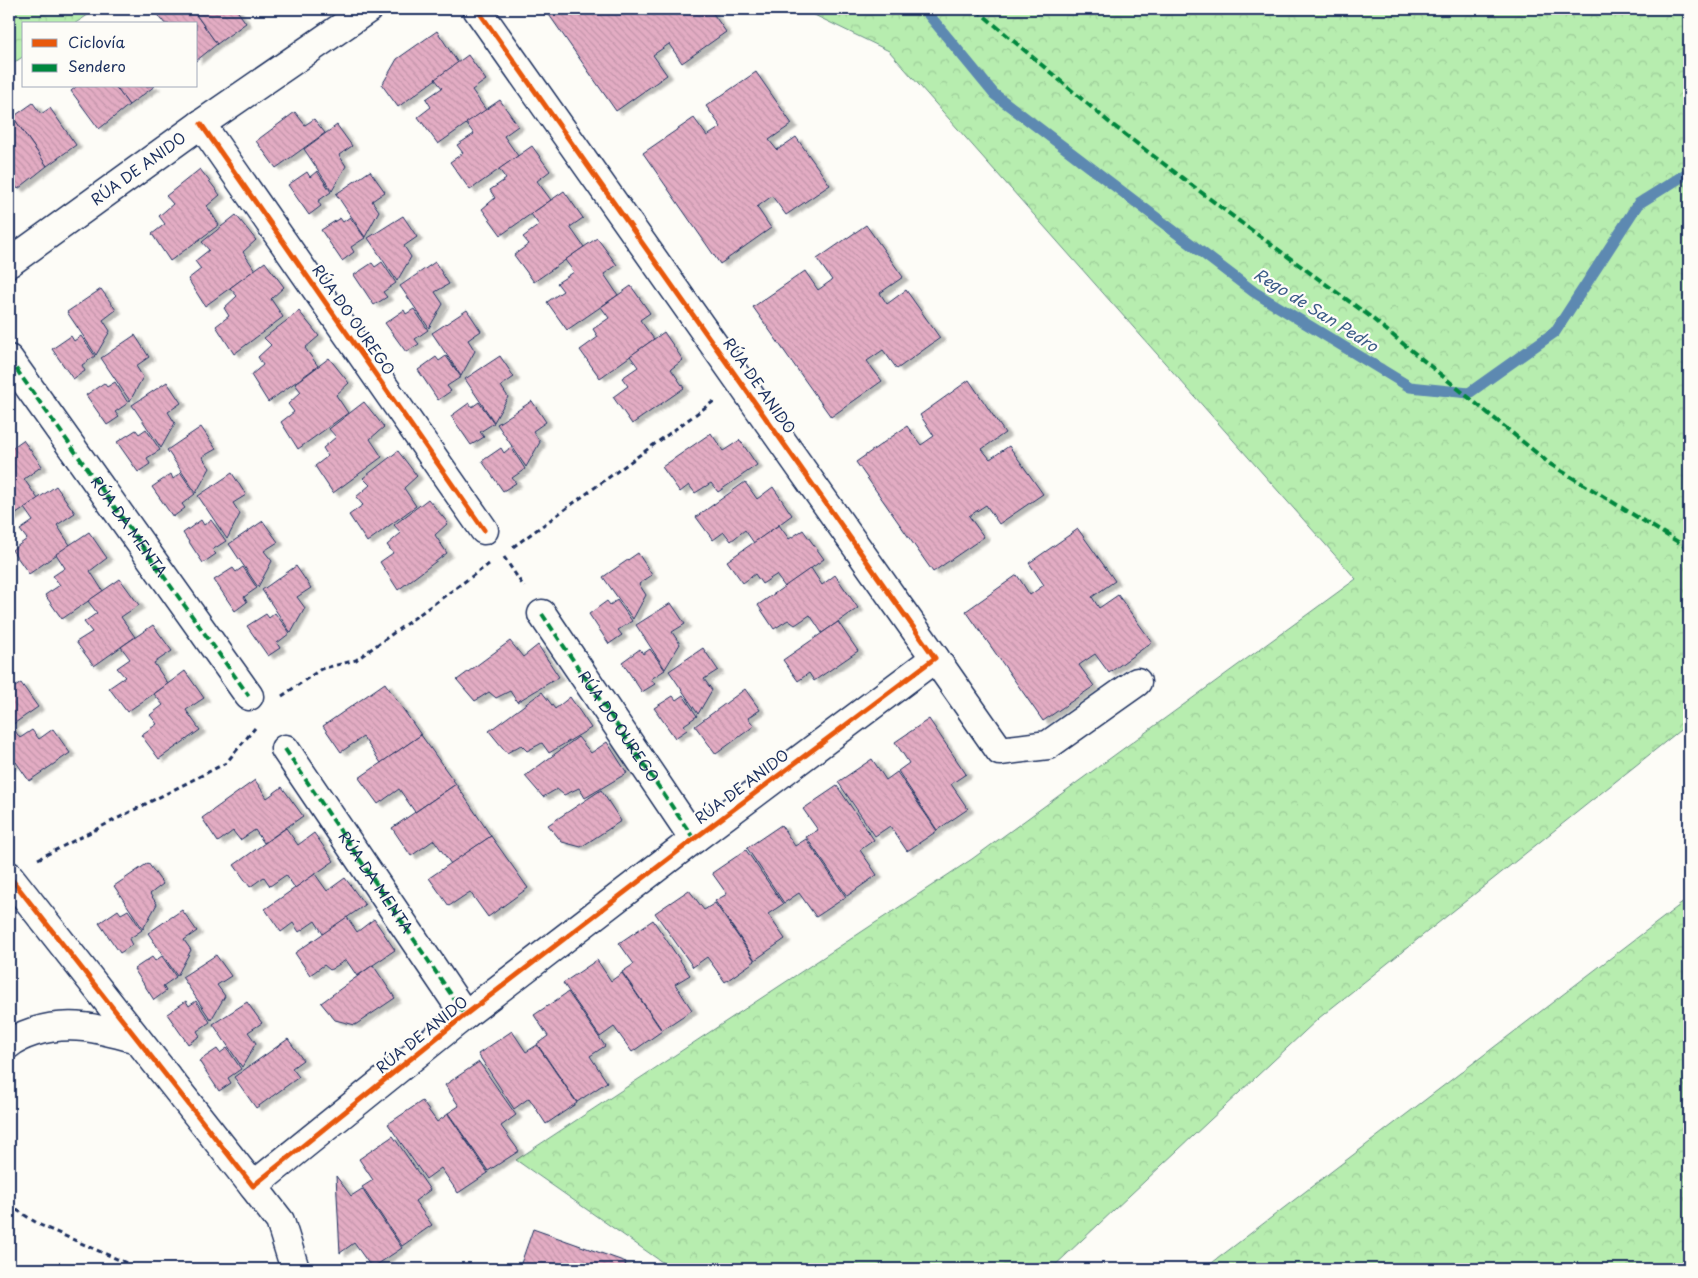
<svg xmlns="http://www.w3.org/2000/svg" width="1698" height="1278" viewBox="0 0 1698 1278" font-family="'Playpen Sans',sans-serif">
<defs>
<pattern id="forest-crowns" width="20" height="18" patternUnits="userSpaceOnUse" patternTransform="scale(1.25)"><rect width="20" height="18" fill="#b7edaf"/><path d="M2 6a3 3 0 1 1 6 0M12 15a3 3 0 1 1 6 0" fill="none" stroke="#9dcc99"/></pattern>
<pattern id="building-back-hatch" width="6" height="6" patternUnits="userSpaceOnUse" patternTransform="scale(1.25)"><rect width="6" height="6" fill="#e3acc3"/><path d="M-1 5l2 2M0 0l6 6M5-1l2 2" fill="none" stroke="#c294aa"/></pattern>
<filter id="shadow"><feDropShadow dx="5.5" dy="3" stdDeviation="1" flood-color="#0004"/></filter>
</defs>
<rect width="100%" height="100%" fill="#fdfcf7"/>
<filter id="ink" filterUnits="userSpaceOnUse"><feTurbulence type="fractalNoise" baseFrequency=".02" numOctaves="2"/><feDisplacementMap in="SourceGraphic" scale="10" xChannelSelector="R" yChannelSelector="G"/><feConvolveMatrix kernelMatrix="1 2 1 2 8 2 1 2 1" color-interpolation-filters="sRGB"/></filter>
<g filter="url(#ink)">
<!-- forest -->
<g fill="url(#forest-crowns)" stroke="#698e86">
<path d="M9,9H97L74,24H24V56L9,66Z"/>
<path d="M802,9H1689V723L1319,1018L1051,1269H672L516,1160L972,859L1356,579L889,51Z"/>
<path d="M1689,898V1269H1204Z"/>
</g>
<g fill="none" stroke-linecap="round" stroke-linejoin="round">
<!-- stream -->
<path stroke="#5d89b1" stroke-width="11" d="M924,9L994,94L1254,292L1410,387L1469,393L1555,332L1638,204L1689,172"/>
</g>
<!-- building -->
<g fill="url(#building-back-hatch)" stroke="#1b2f5e" filter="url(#shadow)">
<path d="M162,9H192L217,44L196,61V24H165L156,12Z"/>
<path d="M192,9H236L246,23L217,44Z"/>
<path d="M545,9H710L726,32L682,63L669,44L653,55L667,75L616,111Z"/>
<path d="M437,31L458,63L398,107L382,85L397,59Z"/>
<path d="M468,55L486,80L472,90L486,110L438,144L418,117L431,107L426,99L442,88L435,79Z"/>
<path d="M756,72L792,124L769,140L777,150L796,137L830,185L786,215L772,196L757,207L771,228L720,264L643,153L694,118L707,136L721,127L706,106Z"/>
<path d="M77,86H115L129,105L99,129L71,91Z"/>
<path d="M115,86H155L129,105Z"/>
<path d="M500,100L518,126L504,136L518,156L470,190L450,162L463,153L457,145L474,134L466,123Z"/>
<path d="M33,103L41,114L50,108L76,145L47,166L13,117Z"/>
<path d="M295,112L305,125L314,119L325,133L276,168L256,141Z"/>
<path d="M13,117L47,166L18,189L9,177V120Z"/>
<path d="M337,125L352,146L339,155L346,166L332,191L304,149Z"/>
<path d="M532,146L550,171L537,181L551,200L501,235L482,209L495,198L490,190L506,179L499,169Z"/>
<path d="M200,169L220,195L207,206L219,225L170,261L152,234L165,224L159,216L173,204L166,196Z"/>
<path d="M317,171L331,192L318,201L321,206L309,215L288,185L307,172L310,177Z"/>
<path d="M370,171L385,192L372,201L379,211L365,237L336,194Z"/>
<path d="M564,191L583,218L570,227L584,247L534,282L514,255L529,244L523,237L539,225L531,214Z"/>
<path d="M236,215L256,240L243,252L255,270L205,306L188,279L201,269L195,261L209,250L202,242Z"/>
<path d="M403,216L417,237L404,246L411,257L397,281L368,238Z"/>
<path d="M350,217L365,238L351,247L354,252L342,261L321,230L340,218L343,222Z"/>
<path d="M866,225L903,277L880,293L887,304L906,290L940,338L897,369L883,350L867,361L882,381L831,417L753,307L805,271L818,290L832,280L817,259Z"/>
<path d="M597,238L617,265L604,274L618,295L567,330L547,302L563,291L557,283L574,272L565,260Z"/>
<path d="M265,262L284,287L271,299L283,317L234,354L216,326L229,316L224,308L237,296L230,288Z"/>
<path d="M382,262L396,283L383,292L387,297L374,305L354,275L372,263L375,267Z"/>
<path d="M435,262L449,284L435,292L443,304L429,328L400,286Z"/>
<path d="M631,286L650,313L640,320L654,339L600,378L580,350L598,337L593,329L609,318L601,307Z"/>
<path d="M101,289L116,310L103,320L110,331L96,355L67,312Z"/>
<path d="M414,309L428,330L415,339L419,344L406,352L385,323L404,310L406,314Z"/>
<path d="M467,310L481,331L468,340L475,351L461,376L432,333Z"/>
<path d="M299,311L319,336L305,348L318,366L268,402L251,375L263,365L258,357L271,345L264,338Z"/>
<path d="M664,332L683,360L671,369L684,388L632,424L613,397L628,386L622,378L638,367L630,356Z"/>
<path d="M135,335L149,357L136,366L143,377L130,401L101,358Z"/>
<path d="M71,336L74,341L81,336L95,356L82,365L85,371L73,379L52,349Z"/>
<path d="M446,356L461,377L447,386L451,391L438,400L418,370L436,357L439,361Z"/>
<path d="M500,356L514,377L501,386L508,397L494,422L465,379Z"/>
<path d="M329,358L349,383L336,395L348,413L298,449L281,422L294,412L288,404L301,392L295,384Z"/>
<path d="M969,380L1005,433L982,449L990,459L1009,446L1043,494L999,524L986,505L969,516L984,537L933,572L856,462L907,426L921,445L934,436L920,415Z"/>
<path d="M115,382L128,403L115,412L119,417L107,425L86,395L104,383L107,387Z"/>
<path d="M167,382L181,403L168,412L175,423L161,448L132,405Z"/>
<path d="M532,401L546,422L533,431L540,442L526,467L497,424Z"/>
<path d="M364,402L384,427L370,439L382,457L333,493L315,466L328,456L323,448L336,437L329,429Z"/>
<path d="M479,402L494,423L480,432L484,437L471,445L451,416L469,403L472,407Z"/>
<path d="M201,427L216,449L202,457L210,468L196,493L167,450Z"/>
<path d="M146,429L160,450L147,458L150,464L138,472L117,442L136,430L139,434Z"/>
<path d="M711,433L723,451L740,440L757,465L718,492L711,483L695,493L689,485L680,492L662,467Z"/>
<path d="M23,440L42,466L24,479L38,499L9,519V450Z"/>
<path d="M511,447L525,469L512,478L516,483L503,491L482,461L501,448L504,453Z"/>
<path d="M398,451L417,476L404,488L416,506L367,542L349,515L363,505L356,497L370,485L363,478Z"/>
<path d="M181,473L195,494L182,504L185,508L173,517L152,487L171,474L173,479Z"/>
<path d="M232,473L246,495L233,503L240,514L227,539L198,496Z"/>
<path d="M745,482L757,499L773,487L792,515L754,543L745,530L731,541L724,532L713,540L696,517Z"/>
<path d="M56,486L75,513L57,525L70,545L29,574L12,550L27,539L20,530L33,521L24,508Z"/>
<path d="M428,499L448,523L435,535L447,553L398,590L380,562L393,553L387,545L401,533L394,525Z"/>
<path d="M201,520L204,525L211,520L226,541L212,550L216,554L203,563L183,533Z"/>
<path d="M263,521L278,542L264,551L272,561L258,587L229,544Z"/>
<path d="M779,525L789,539L803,530L824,559L785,587L776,575L762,584L755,574L743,583L727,561Z"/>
<path d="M1078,529L1115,581L1092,597L1099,608L1118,595L1152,642L1109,673L1095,654L1079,665L1094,686L1043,721L966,611L1017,575L1030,595L1044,585L1029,563Z"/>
<path d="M89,532L107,558L90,571L103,591L62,619L45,595L60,585L53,576L65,568L56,554Z"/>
<path d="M638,553L652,575L639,584L646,595L633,619L603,577Z"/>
<path d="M296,566L311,588L297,597L305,608L291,633L262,590Z"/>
<path d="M243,567L257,588L244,597L247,602L235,611L214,580L233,568L236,572Z"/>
<path d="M811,568L822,585L835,575L858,608L822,633L810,615L795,625L788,620L774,629L758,605Z"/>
<path d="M120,579L139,605L121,617L135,637L94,666L76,642L92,632L84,622L97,613L88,601Z"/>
<path d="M617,600L632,621L618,630L622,635L609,644L589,614L607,601L610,605Z"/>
<path d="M671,603L685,624L672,632L680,644L665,669L636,625Z"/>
<path d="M275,613L290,633L277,643L280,648L268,656L247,626L266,614L269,618Z"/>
<path d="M838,622L858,651L814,681L809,673L798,681L783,660Z"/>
<path d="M153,625L172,651L154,663L168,684L127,712L109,688L125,677L117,668L130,659L121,647Z"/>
<path d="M510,641L523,657L538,645L559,677L517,702L510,691L496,698L489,692L475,701L457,680Z"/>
<path d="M703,648L718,670L704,679L712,690L698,714L669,671Z"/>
<path d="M640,649L643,654L650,649L665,670L651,679L655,684L642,692L622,662Z"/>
<path d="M185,671L204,698L186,710L200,730L159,759L141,735L157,724L150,715L163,705L154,694Z"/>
<path d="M21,683L38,707L9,727V691Z"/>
<path d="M385,683L421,735L381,763L363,737L341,752L323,726Z"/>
<path d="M745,689L760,710L748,718L754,726L716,754L695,726Z"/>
<path d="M542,692L555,709L570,697L591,728L549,753L542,743L527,751L521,745L507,753L489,731Z"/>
<path d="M683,695L697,716L684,725L687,730L675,738L654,708L673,696L676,700Z"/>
<path d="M929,719L966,774L951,784L968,809L937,830L898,771L909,763L895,742Z"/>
<path d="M11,725L20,738L32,730L39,739L53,729L70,753L29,781L16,762L9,767V727Z"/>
<path d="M421,735L456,784L415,812L399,789L378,804L359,778Z"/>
<path d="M578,737L591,753L607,742L627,773L585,798L579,788L564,795L557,789L543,797L525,776Z"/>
<path d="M872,759L886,780L897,772L937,831L907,851L890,826L875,836L838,782Z"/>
<path d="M255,780L267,798L282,787L303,816L264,843L255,830L240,840L233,831L218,842L202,818Z"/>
<path d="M456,784L491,836L451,864L434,840L411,856L392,828Z"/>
<path d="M837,786L874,840L860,850L877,875L847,896L806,837L818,830L803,809Z"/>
<path d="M601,790L621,821L581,847L562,842L548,825Z"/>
<path d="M781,825L795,846L806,839L846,897L816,917L799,893L784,903L747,848Z"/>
<path d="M286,828L298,845L314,833L334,861L295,888L286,875L270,886L264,877L250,887L234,865Z"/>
<path d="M491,836L528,888L488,917L470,892L449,906L429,878Z"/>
<path d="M746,850L783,904L768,914L785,939L755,960L715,901L727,894L712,873Z"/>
<path d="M148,863L163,884L150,894L157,904L143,929L114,886Z"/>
<path d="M315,874L327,891L345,878L365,905L323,934L315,921L299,932L293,923L281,932L265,909Z"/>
<path d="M689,890L704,910L715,903L755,961L725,982L707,957L693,967L655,913Z"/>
<path d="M118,910L121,914L128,910L142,930L129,939L132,945L120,953L99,923Z"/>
<path d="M182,910L197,931L184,940L191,950L177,976L148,933Z"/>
<path d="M347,917L357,932L374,919L395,950L357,976L346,960L330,970L324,965L310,975L295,953Z"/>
<path d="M653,920L690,975L675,984L692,1010L662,1030L622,972L634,964L619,943Z"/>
<path d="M216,955L231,976L217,985L225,996L211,1020L182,977Z"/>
<path d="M162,956L176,977L163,986L166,991L154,1000L134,969L152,957L155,961Z"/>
<path d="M597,960L611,981L622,973L662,1031L632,1052L614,1027L600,1037L563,983Z"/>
<path d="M373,965L395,998L355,1025L335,1020L321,1003Z"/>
<path d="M568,992L605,1046L590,1056L607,1082L577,1102L537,1044L548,1036L534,1015Z"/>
<path d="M186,1001L189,1006L196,1001L210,1022L197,1031L200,1036L188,1044L167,1014Z"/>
<path d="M247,1002L262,1023L248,1032L256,1043L242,1067L213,1024Z"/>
<path d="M512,1031L526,1052L537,1045L577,1103L546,1124L529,1098L514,1109L478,1054Z"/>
<path d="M288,1039L303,1060L292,1068L299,1077L256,1108L234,1077Z"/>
<path d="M227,1048L241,1069L228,1078L231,1083L219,1091L199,1061L217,1049L220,1053Z"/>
<path d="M479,1062L516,1115L501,1126L519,1151L488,1171L448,1113L459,1106L445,1085Z"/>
<path d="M422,1101L437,1122L448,1114L488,1173L458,1193L441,1168L426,1179L388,1124Z"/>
<path d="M393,1136L430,1190L415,1201L432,1225L402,1246L362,1187L373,1180L359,1159Z"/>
<path d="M336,1176L351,1196L362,1189L402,1248L372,1268L354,1243L340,1253Z"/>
<path d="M533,1229L626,1262L624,1269H519Z"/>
</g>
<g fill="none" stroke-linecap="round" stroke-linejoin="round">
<!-- minor casing -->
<g stroke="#1b2f5e" stroke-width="31">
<g id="minor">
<path d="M201,124L484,530"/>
<path id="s1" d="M9,263L201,124L368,9"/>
<path id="s2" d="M9,359L249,696"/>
<path d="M542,614L694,839"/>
<path d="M935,658L1000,751L1048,745L1137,682"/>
<path d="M285,749L465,1015"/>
<path d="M9,876L253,1186L465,1015L694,839L935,658L477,9"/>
<path d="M9,1044C16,1038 24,1035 33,1032C71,1020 101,1029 137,1039"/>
<path d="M253,1186L280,1221L295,1269"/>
</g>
</g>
<!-- path -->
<g stroke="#1b2f5e" stroke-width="3" stroke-dasharray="5 4" stroke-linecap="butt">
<path d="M513,547L714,401"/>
<path d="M504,557L524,587"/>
<path d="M282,696L321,669L356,660L489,564"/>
<path d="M38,859L226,763L255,728"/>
<path d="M9,1205L40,1225L140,1269"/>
</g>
<!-- minor -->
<use href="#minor" stroke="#fdfcf7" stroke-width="28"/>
<!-- quiet -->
<g stroke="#00873e" stroke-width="4" stroke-dasharray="8 4" stroke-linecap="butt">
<path d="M976,9L1110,123L1243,224L1368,315L1550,464L1683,545L1689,552"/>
<path d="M9,359L249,696"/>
<path id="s3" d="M542,614L694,839"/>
<path id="s4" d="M285,749L465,1015"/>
</g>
<!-- cycleway casing -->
<g stroke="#fdfcf7" stroke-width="8">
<g id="cycleway">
<path d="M201,124L484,530"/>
<path d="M9,876L253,1186L465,1015L694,839L935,658L477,9"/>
</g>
</g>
<!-- cycleway -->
<use href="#cycleway" stroke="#e8590c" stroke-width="5"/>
</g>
</g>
<g text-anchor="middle" stroke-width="4.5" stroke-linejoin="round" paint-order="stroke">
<!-- street labels -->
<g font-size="15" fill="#1b2f5e" stroke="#fdfcf7">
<text dy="5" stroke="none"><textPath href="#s1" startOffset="160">RÚA DE ANIDO</textPath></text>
<text transform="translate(353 320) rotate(55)" y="5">RÚA DO OUREGO</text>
<text transform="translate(759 386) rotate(55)" y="5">RÚA DE ANIDO</text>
<text dy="5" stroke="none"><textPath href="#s2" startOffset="206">RÚA DA MENTA</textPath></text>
<text dy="5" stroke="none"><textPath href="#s3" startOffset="136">RÚA DO OUREGO</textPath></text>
<text transform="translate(742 787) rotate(-37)" y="5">RÚA DE ANIDO</text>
<text dy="5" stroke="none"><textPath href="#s4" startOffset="161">RÚA DA MENTA</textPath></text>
<text transform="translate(422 1035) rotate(-39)" y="5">RÚA DE ANIDO</text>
</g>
<!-- water labels -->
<g font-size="16" font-style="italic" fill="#3c5c88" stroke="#fdfcf7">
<text transform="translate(1316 310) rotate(32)" y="6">Rego de San Pedro</text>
</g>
</g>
<!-- margin -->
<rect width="1698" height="1278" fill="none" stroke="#fdfcf7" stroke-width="30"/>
<rect x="15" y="15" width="1668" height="1248" fill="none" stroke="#1b2f5e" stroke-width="2" filter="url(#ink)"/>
<!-- legend -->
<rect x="22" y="22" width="175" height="65" fill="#fdfcf7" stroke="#a3aaba"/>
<rect x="32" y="39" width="25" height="8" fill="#e8590c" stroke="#a3aaba"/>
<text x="68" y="48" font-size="15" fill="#1b2f5e">Ciclovía</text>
<rect x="32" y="64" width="25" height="8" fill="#00873e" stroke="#a3aaba"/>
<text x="68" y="72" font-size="15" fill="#1b2f5e">Sendero</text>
</svg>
